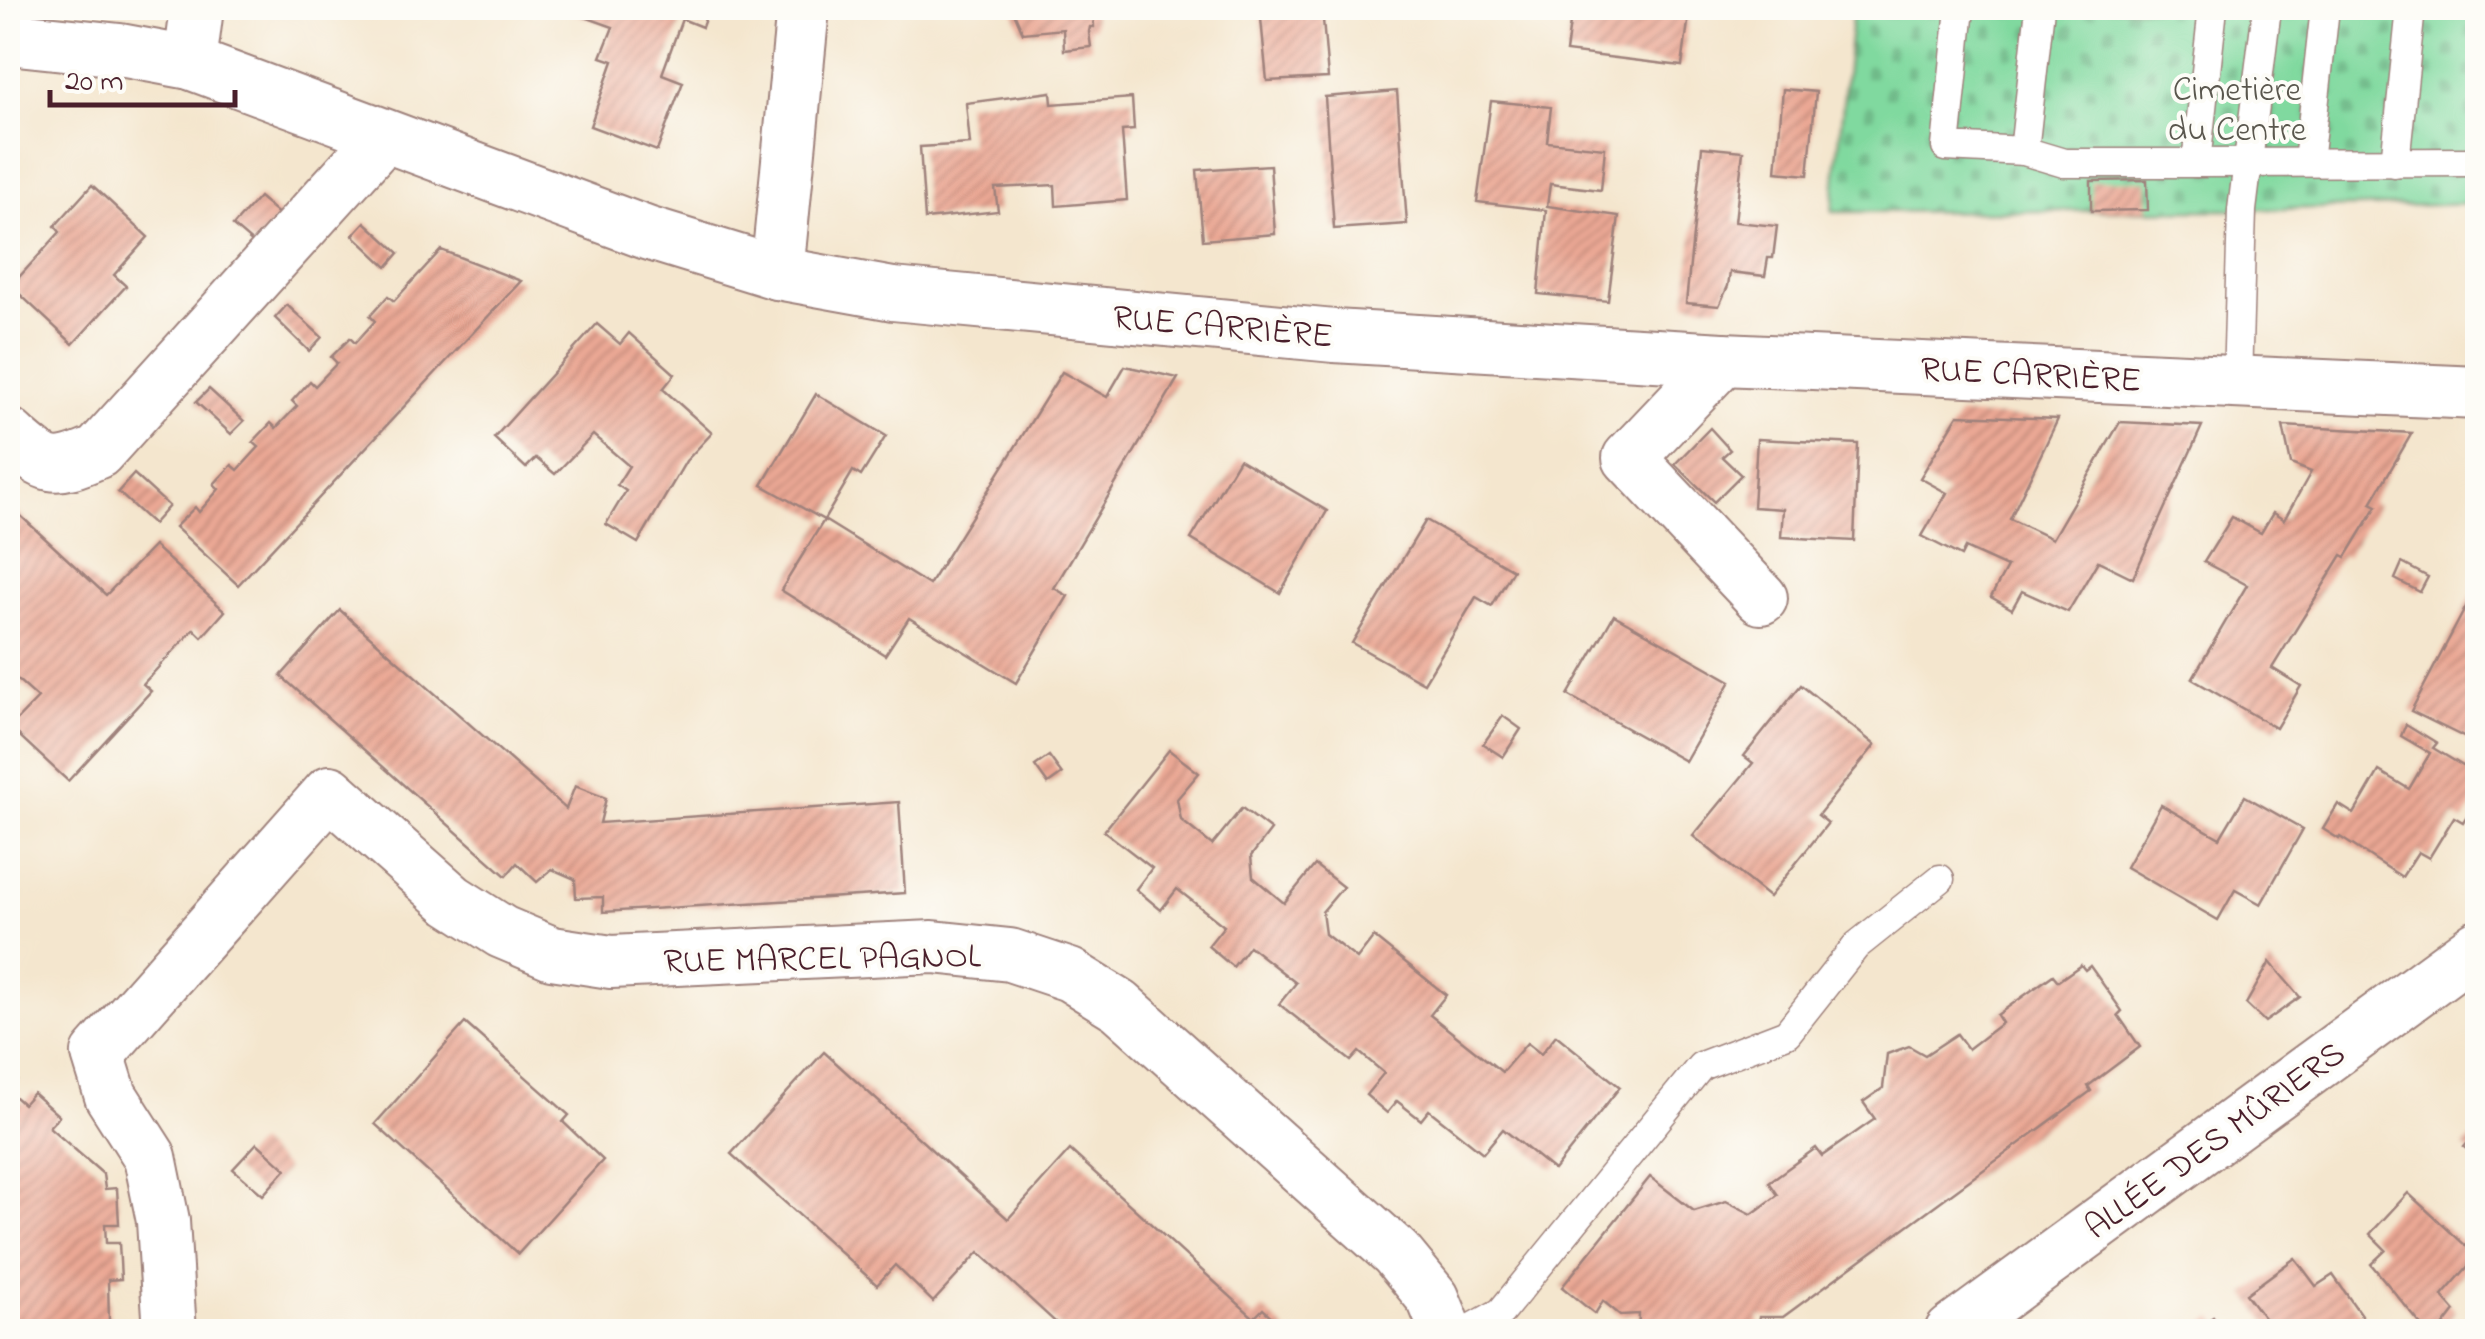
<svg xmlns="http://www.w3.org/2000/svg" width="2485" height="1339" viewBox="0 0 2485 1339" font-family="'Indie Flower',sans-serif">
<defs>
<pattern id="cemetery-stones" width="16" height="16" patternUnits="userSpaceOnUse" patternTransform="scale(2.5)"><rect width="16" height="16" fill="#80d99f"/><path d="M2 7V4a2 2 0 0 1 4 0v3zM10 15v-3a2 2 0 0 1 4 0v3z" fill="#70ba89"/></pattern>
<pattern id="building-hatch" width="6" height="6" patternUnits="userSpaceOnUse" patternTransform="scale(2.5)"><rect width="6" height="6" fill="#eba894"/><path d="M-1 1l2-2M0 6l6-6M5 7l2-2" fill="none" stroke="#c08879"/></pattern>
</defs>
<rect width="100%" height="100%" fill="#fdfcf7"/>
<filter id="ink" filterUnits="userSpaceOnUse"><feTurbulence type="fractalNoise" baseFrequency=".01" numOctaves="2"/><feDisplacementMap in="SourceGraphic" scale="20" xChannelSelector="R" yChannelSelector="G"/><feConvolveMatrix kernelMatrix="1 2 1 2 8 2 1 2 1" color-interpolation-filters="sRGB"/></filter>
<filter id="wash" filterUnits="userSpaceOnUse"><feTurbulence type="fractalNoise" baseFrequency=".0048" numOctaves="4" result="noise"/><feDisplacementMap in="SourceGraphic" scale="40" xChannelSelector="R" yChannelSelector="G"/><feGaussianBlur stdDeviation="2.25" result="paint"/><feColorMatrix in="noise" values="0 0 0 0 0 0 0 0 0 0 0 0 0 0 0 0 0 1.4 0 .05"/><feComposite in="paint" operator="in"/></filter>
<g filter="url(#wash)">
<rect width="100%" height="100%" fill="#f4e6ce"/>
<!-- cemetery -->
<path fill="url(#cemetery-stones)" stroke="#657c65" stroke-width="2.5" d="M1853,8H2477V204L2242,210L1832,212Z"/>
<g id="blocks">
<!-- building -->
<g fill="url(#building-hatch)">
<path d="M560,8H709L702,27L682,19L662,74L683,82L657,151L590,126L613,61L601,57L613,27Z"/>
<path d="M1012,8H1093L1094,27H1090L1089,32L1091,47L1064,50L1063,29L1023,33Z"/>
<path d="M1260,8H1322L1328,78L1267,81Z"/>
<path d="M1572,8H1690L1682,66L1566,52Z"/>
<path d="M1783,89L1816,92L1808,175L1776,172Z"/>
<path d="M1397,91L1407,224L1334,229L1325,97Z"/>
<path d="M1051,92L1052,104L1132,98L1134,130L1122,131L1127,200L1056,206L1055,185L995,188L998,211L925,219L920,147L970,144L966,103Z"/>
<path d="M1491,101L1551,107L1547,142L1605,148L1601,190L1550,184L1547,206L1619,216L1608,301L1538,294L1546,210L1477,202Z"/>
<path d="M1702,147L1743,151L1735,222L1777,226L1773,258H1768L1765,276L1730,272L1728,286L1719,306L1686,303Z"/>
<path d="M1270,165L1275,234L1203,240L1197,170Z"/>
<path d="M2147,180L2148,210L2091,211V181Z"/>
<path d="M92,185L148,237L114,275L126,286L73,344L11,286L60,232L55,226Z"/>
<path d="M259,197L281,216L254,244L233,226Z"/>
<path d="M365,222L399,253L387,267L353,235Z"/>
<path d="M441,250L521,281L238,585L175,527L195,507L199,512L219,489L214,484L232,465L238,470L259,447L253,442L271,423L276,428L297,406L292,401L310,381L315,386L337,363L331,357L350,338L355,343L375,321L370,316L388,296L394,301Z"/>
<path d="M287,305L322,337L309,351L275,318Z"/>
<path d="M597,324L620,344L629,333L675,374L663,389L712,433L686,461L638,543L606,524L626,491L617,485L629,466L593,435L555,474L536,458L526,468L494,438Z"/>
<path d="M1125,366L1178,378L1054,588L1068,596L1016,683L909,618L885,655L781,590L824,520L929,585L1062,372L1107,397Z"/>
<path d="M209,389L244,421L231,434L196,402Z"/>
<path d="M816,394L886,436L861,476L853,471L824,520L762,485Z"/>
<path d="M1958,415L2058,419L2010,519L2052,539L2120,422L2202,426L2133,578L2098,561L2068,612L2022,591L2012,609L1991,597L2007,567L1965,548L1961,556L1922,536L1947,493L1920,478Z"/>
<path d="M2283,426L2412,433L2371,503L2377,506L2346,557L2342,555L2272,668L2301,686L2276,728L2192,679L2247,585L2204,562L2232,517L2261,533L2273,513L2284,520L2311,472L2291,464Z"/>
<path d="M1710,428L1730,450L1722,457L1741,475L1714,502L1675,464Z"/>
<path d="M1757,439L1858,444L1854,541L1781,537L1783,509L1753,507Z"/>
<path d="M1239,459L1327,511L1280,593L1191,539Z"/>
<path d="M134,474L169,506L153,524L118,492Z"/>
<path d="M8,504L106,595L154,546L225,611L202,637L194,629L143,684L151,691L68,781L10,727L38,698L8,671Z"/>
<path d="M1426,520L1513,570L1492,606L1476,597L1424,683L1352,643Z"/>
<path d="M2402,563L2428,577L2420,592L2395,579Z"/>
<path d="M2478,584V744L2411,711Z"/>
<path d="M340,610L566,809L575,786L606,798L600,823L899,802L905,893L603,912V897L576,898L575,879L552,869L537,882L517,863L506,876L281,676Z"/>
<path d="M1614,615L1731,681L1685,761L1568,695Z"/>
<path d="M1801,685L1875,745L1818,815L1828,823L1769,897L1693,836L1753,763L1744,756Z"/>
<path d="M1503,716L1521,729L1503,757L1483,744Z"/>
<path d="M2406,724L2437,743L2433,748L2478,775V798L2463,822L2454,817L2429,858L2418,852L2402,877L2340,837L2339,839L2323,829L2338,804L2354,814L2379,771L2409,789L2430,753L2401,736Z"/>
<path d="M1169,750L1199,773L1177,799L1181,820L1212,845L1242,808L1271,830L1251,856L1253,877L1284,903L1315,865L1343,887L1322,912L1325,934L1357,959L1374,937L1446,995L1430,1015L1502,1072L1527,1043L1541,1054L1556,1035L1620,1087L1554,1170L1503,1129L1483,1153L1429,1110L1421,1120L1397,1101L1387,1113L1366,1095L1384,1073L1359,1052L1351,1061L1279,1004L1296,983L1249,946L1233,967L1208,946L1224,926L1177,889L1161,910L1136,889L1152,868L1104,831Z"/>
<path d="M1049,756L1062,774L1048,784L1035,766Z"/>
<path d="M2245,796L2303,829L2261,904L2235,890L2218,920L2126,867L2161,805L2220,838Z"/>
<path d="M2270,962L2300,997L2265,1022L2246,1004Z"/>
<path d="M2081,965L2085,970L2090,966L2122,1011L2118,1015L2140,1047L2088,1086L2091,1091L1783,1317H1759L1758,1332H1638L1639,1314L1620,1315L1603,1301L1595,1314L1562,1287L1650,1177L1694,1211L1726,1201L1752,1214L1778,1195L1769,1182L1816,1148L1822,1156L1875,1119L1863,1102L1883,1088L1887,1054L1909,1046L1925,1055L1957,1034L1968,1049L2002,1023L1997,1015L2053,975L2058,981Z"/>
<path d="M465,1023L569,1115L563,1122L603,1160L518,1254L375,1124Z"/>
<path d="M824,1052L1008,1219L1070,1150L1254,1318L1263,1309L1288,1332H1066L979,1252L933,1302L895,1265L877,1285L731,1154Z"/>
<path d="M8,1071L17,1080L8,1091L23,1104L33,1093L59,1116L49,1127L103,1174L105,1189L117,1188L119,1224H105L106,1243H119L121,1279L108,1280L109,1322H124V1332H8Z"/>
<path d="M2478,1131V1158L2464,1147Z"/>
<path d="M257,1143L286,1169L263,1195L233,1169Z"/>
<path d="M2408,1193L2477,1256L2442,1296L2455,1311L2439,1332H2427L2371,1264L2386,1250L2370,1234Z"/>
<path d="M2295,1258L2316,1286L2333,1275L2373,1332H2254L2267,1322L2246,1294Z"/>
<path d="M2213,1317L2223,1332H2193L2200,1326Z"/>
</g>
</g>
</g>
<g filter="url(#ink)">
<use href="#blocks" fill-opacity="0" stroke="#9f827c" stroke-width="2.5"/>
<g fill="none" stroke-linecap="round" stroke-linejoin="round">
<!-- lane casing -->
<g stroke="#9f827c" stroke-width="31">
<g id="lane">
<path d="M1960,8L1946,147L2024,151L2040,8"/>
<path d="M2024,151L2064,163H2196L2213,8"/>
<path d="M2308,162L2325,8"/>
<path d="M2196,163L2478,162"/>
<path d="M2395,163L2411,8"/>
<path d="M2237,382L2242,210L2267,8"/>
<path d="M1465,1332L1501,1312L1701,1066L1787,1033L1856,946L1940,879"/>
</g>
</g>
<!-- street casing -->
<g stroke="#9f827c" stroke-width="56">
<g id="street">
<path d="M8,38L120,50L190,63L647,233L777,273L893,294L1334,336L1723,359L2478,393"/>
<path d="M190,63L197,8"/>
<path d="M777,273L803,8"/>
<path d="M1723,359L1629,458L1761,598"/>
<path d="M8,434C46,467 49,474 98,452L384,136"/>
<path d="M170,1332L163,1221L150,1157L111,1096L98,1054L330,792L452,900L502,932L552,953L611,962L933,947L1010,955L1070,975L1120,1006L1396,1253L1433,1298L1447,1332"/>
<path d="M1951,1332L2478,946"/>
</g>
</g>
<!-- lane -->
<use href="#lane" stroke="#fff" stroke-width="28"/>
<!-- street -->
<use href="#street" stroke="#fff" stroke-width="52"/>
</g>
</g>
<g text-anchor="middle" stroke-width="8" stroke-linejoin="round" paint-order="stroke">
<!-- park labels -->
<g font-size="35" fill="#5a574e" stroke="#fdfcf7">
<text x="2237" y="100">Cimetière<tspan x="2237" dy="40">du Centre</tspan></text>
</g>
<!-- street labels -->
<g font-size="35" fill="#4a1f2b" stroke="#fdfcf7">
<text transform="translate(1223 325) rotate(5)" y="12">RUE CARRIÈRE</text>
<text transform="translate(2031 373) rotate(3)" y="12">RUE CARRIÈRE</text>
<text transform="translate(822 957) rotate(-1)" y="12">RUE MARCEL PAGNOL</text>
<text transform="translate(2214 1139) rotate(-36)" y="12">ALLÉE DES MÛRIERS</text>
</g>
</g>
<!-- margin -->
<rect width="2485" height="1339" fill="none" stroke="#fdfcf7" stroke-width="40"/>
<!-- scale -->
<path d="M50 90v15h185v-15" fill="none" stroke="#4a1f2b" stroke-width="5"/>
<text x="65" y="90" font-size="30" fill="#4a1f2b" stroke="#fdfcf7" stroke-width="8" paint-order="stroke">20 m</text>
</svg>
